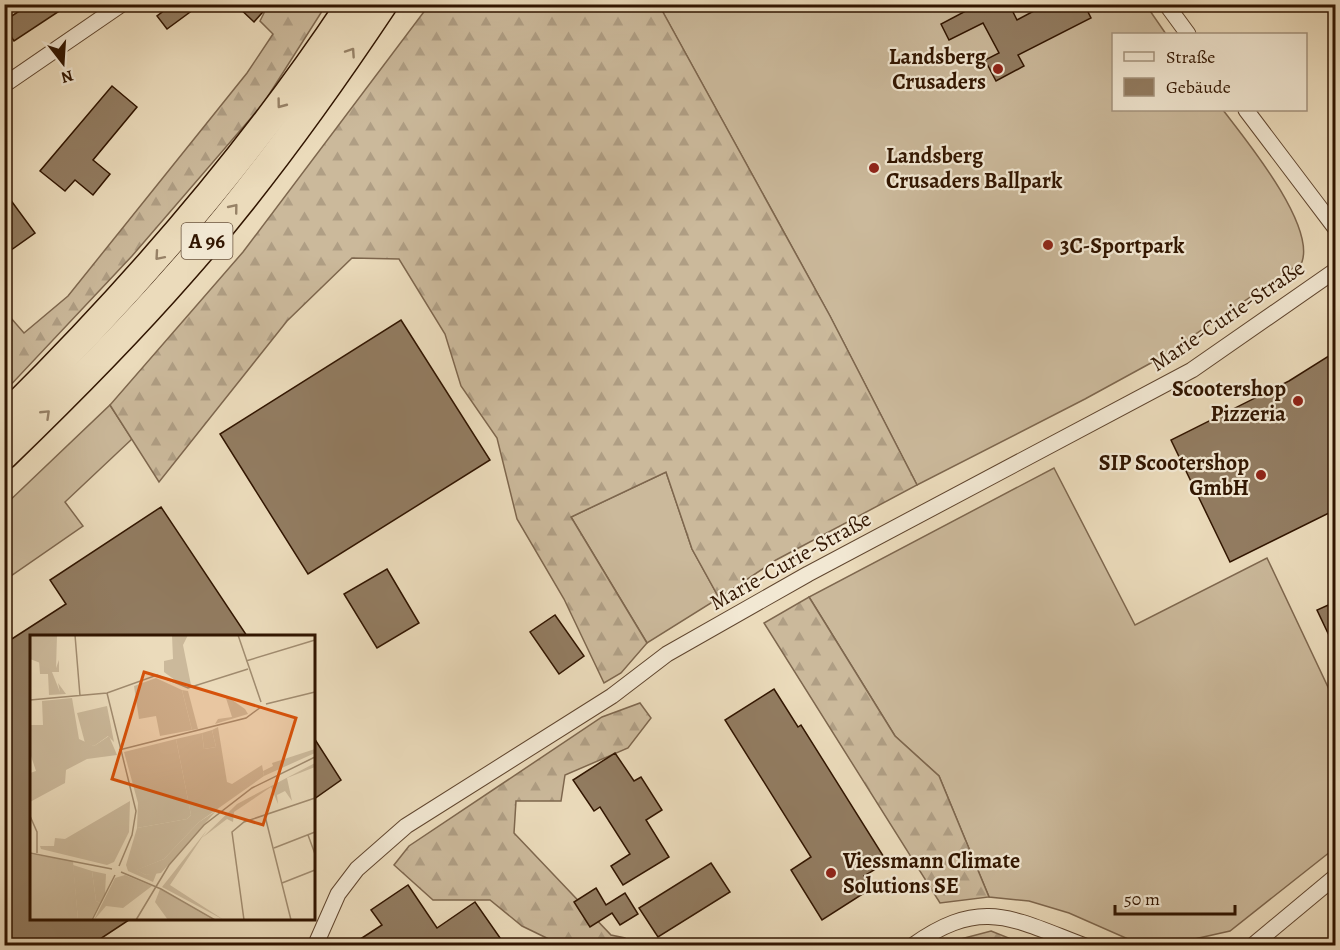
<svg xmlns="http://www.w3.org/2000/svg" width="1340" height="950" viewBox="0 0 1340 950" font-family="Alegreya,serif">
<defs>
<pattern id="forest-firs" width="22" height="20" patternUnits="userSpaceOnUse" patternTransform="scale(1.5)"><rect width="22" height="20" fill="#cbb99b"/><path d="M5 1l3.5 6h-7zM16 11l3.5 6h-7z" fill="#af9e84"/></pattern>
</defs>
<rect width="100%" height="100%" fill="#ebdbbb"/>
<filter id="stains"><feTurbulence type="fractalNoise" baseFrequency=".00333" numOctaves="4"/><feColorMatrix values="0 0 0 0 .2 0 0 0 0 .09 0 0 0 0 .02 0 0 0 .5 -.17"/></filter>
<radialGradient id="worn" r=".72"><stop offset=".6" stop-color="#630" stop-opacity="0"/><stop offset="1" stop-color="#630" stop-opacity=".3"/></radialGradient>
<!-- grass -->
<g fill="#cbb99b" stroke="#7e674e" stroke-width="1.5">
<path d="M659,5H1146L1166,34H1114V110H1223C1246,140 1315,224 1302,262L1160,358L1085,399L917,485L830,316Z"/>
<path d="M110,405L132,439L65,502L83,526L5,580V505Z"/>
<path d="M1054,468L1135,625L1267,558L1335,702V848L1230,931L1181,942L1128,939L1069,913L1029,901L989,897L939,776L895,736L809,597Z"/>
<path d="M666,472L692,549L719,598L647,643L571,517Z"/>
</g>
<!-- forest -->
<g fill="url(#forest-firs)" stroke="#7e674e" stroke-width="1.5">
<path d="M268,5H326L263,104L132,256L5,391L4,310L24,333L68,296L247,73L273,34L260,21Z"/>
<path d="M429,5H659L830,316L917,485L776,560L719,598L692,549L666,472L571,517L647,643L621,673L604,683L564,599L517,519L497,438L461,386L445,334L399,259L352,258L287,321L159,482L110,405L243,252Z"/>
<path d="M809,597L895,736L939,776L989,897L940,903L764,623Z"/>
<path d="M640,703L651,718L628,748L565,775L561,801H516L514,833L611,935L625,938L628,945H561L522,926L490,900H433L394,865L409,846L602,717Z"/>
<path d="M991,931L1026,945H949L957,940Z"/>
</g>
<!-- building -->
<g fill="#927c61" stroke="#311500" stroke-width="1.5">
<path d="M30,4H70L14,41L4,26V21Z"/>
<path d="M173,4H201L167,29L157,16Z"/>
<path d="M235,4H270L254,22Z"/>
<path d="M979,4H1009L1017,20L1047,4H1084L1091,18L1018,55L1024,66L996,81L985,60L999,53L983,23L949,40L941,24Z"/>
<path d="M112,86L137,107L93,160L110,174L93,195L75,180L65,191L40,171Z"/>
<path d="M4,191L35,233L4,255Z"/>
<path d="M401,320L490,460L308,574L220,434Z"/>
<path d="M1335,352V510L1230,562L1171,440L1289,381Z"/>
<path d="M161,507L247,636H32V918H132L91,945H4V644L66,604L50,580Z"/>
<path d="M387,569L419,623L377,648L344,594Z"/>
<path d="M1335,602V648L1317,610Z"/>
<path d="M555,615L584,656L559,674L530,632Z"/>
<path d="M774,689L798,727L801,725L887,862L864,876L872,888L822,920L791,870L811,857L725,720Z"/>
<path d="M314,738L341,780L314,799Z"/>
<path d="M615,753L634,781L641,777L662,810L646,820L669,857L623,885L611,866L630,854L600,807L594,811L573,780Z"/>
<path d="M711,863L730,892L658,937L639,908Z"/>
<path d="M408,885L437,928L475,902L505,945H351L382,925L371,910Z"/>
<path d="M596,888L606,905L625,893L638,914L620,925L612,913L590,927L574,902Z"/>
</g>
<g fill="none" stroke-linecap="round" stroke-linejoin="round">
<!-- street casing -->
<g stroke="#60462f" stroke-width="17">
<g id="street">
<path d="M1166,4L1188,34"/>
<path d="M4,85L122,4"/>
<path d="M1246,110L1336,229"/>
<path d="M315,946L338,894L357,869L406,826L612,696L667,654L808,574L1192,370L1336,270"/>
<path d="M912,946C982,896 1013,919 1085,946"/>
<path d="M1252,946L1336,876"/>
</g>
</g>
<!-- highway casing -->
<g stroke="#311500" stroke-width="31">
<g id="highway">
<path d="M4,418C133,291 251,155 351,4"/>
<path d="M4,455C65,396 125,336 181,272C255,189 321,97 383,4"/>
</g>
</g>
<!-- street -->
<use href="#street" stroke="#f2e8d3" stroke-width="15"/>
<!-- highway -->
<use href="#highway" stroke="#ebdbbb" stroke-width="28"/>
</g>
<!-- one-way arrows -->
<defs><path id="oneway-chevron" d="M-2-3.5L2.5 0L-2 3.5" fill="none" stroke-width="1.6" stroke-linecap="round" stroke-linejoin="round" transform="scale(1.5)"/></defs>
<g stroke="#978267">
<use href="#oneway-chevron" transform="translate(351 52) rotate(-56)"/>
<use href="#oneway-chevron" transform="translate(281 104) rotate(127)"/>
<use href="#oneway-chevron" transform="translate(234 208) rotate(-51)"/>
<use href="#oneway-chevron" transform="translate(159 256) rotate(131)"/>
<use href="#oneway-chevron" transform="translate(46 414) rotate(-44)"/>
</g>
<!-- markers -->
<g fill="#8f2418" stroke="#f2e8d3" stroke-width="2">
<circle cx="998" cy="69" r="6"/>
<circle cx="874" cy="168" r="6"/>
<circle cx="1048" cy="245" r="6"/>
<circle cx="1298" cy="401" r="6"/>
<circle cx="1261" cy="475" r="6"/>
<circle cx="831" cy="873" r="6"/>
</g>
<g text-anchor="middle" stroke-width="4.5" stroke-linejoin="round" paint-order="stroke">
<!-- shield labels -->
<rect fill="#f2e8d3" stroke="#6b543f" stroke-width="1.5" x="181.5" y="223" width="51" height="36" rx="4.5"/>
<g font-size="21" font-weight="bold" fill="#311500">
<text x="207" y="248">A 96</text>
</g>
<!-- poi labels -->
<g font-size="22" font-weight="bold" fill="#311500" stroke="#f2e8d3" text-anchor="end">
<text x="986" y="64">Landsberg<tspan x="986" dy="25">Crusaders</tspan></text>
<text x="886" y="163" text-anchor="start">Landsberg<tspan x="886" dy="25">Crusaders Ballpark</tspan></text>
<text x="1060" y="253" text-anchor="start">3C-Sportpark</text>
<text x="1286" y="396">Scootershop<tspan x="1286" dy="25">Pizzeria</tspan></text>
<text x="1249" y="470">SIP Scootershop<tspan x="1249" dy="25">GmbH</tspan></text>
<text x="843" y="868" text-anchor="start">Viessmann Climate<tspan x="843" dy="25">Solutions SE</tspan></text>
</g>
<!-- street labels -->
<g font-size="22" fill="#311500" stroke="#f2e8d3">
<text transform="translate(1227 315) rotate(-34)" y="8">Marie-Curie-Straße</text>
<text transform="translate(790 560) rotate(-29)" y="8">Marie-Curie-Straße</text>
</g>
</g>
<!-- overview -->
<g transform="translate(30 635)">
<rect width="285" height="285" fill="#ebdbbb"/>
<path d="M29,25V37H22L30,57L28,48L36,59L19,60L18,39H10L9,26L26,33ZM126,43L152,55L162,95L130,101L126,81L109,84L104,51ZM77,71L84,107L78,101L64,111L55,108L47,78ZM182,95L186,112L174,114L172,98ZM146,104L161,180L157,184L107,193L108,168L94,117ZM285,114V118L234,141L233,136L243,131L242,128ZM186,176L131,238L116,240L106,235L134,224L169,187ZM177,195L140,250L194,285L132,252ZM43,230L62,236L66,266L70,268L61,285H48ZM95,240L122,251L93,273L76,271L64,285L85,243ZM130,254L183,285H138L125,267Z" fill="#cbb99b"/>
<path d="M0,0H27L26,34L0,24ZM142,0H158L153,10L161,50L153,51L134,37V26L143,24ZM152,55L158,56L168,94L162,95ZM195,60L215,74L218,79L185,89L188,84L202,82ZM42,63L49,104L64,111L79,101L87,120L57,124L36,135L35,148L0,167V138L6,136L0,118V90H13L12,66ZM188,92L197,147L202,149L232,130L234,141L169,187L134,224L107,235L116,240L127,237L123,247L98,236L96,230L107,193L157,184L161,180L146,104L172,98L174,114L186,112L182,95ZM285,128V132L257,143L262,166L255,156L247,160L248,169L241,152L204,177L203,187L197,184L172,203L207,169ZM100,166L99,197L84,227L77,230L11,214L10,211H24L25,203L35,204ZM0,219L43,226L48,285H0ZM62,236L76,239L75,259L70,268L66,266Z" fill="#cbb99b"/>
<path fill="none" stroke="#a18c70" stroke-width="1.5" d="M45,0L50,61M208,0L231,67M216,26L285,5M77,58L106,176L102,200L89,231M0,65L77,58L127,40L158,53L218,34M236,69L285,57M89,115L216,83L231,72M0,181L7,197V218M235,181L261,285M278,200L285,219M244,213L285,197M0,218L82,234M91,237L131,254L185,285M252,248L285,235M62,285L85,240M106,285L139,230L174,190L222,153L285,122M214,285L202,197L214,187L285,163"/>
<path fill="#d6520b" fill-opacity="0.15" stroke="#d6520b" stroke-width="3" d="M114,37L266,83L233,190L82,144Z"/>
<rect width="285" height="285" fill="none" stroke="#311500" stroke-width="3"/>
</g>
<!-- margin -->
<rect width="1340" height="950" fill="none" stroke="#ebdbbb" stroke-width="24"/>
<rect x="6" y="6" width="1328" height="938" fill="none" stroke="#311500" stroke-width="3"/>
<rect x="12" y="12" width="1316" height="926" fill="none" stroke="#311500" stroke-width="1.5"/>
<!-- legend -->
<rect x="1112" y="33" width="195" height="78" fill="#f2e8d3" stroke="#a5947f" stroke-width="1.5"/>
<rect x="1124" y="52" width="30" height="9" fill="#f2e8d3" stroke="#a5947f" stroke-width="1.5"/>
<text x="1166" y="63" font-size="18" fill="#311500">Straße</text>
<rect x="1124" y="78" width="30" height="18" fill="#927c61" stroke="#a5947f" stroke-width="1.5"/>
<text x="1166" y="93" font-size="18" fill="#311500">Gebäude</text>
<!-- north arrow -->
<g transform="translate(63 63) rotate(163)" stroke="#f2e8d3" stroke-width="4.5" paint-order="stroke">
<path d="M0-4.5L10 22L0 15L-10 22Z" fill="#311500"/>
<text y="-9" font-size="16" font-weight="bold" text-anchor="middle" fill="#311500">N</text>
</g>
<!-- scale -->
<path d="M1115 905v9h120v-9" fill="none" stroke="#311500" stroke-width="3"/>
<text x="1124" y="905" font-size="18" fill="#311500" stroke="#f2e8d3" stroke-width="4.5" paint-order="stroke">50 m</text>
<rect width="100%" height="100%" filter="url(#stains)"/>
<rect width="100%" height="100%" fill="url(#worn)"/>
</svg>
